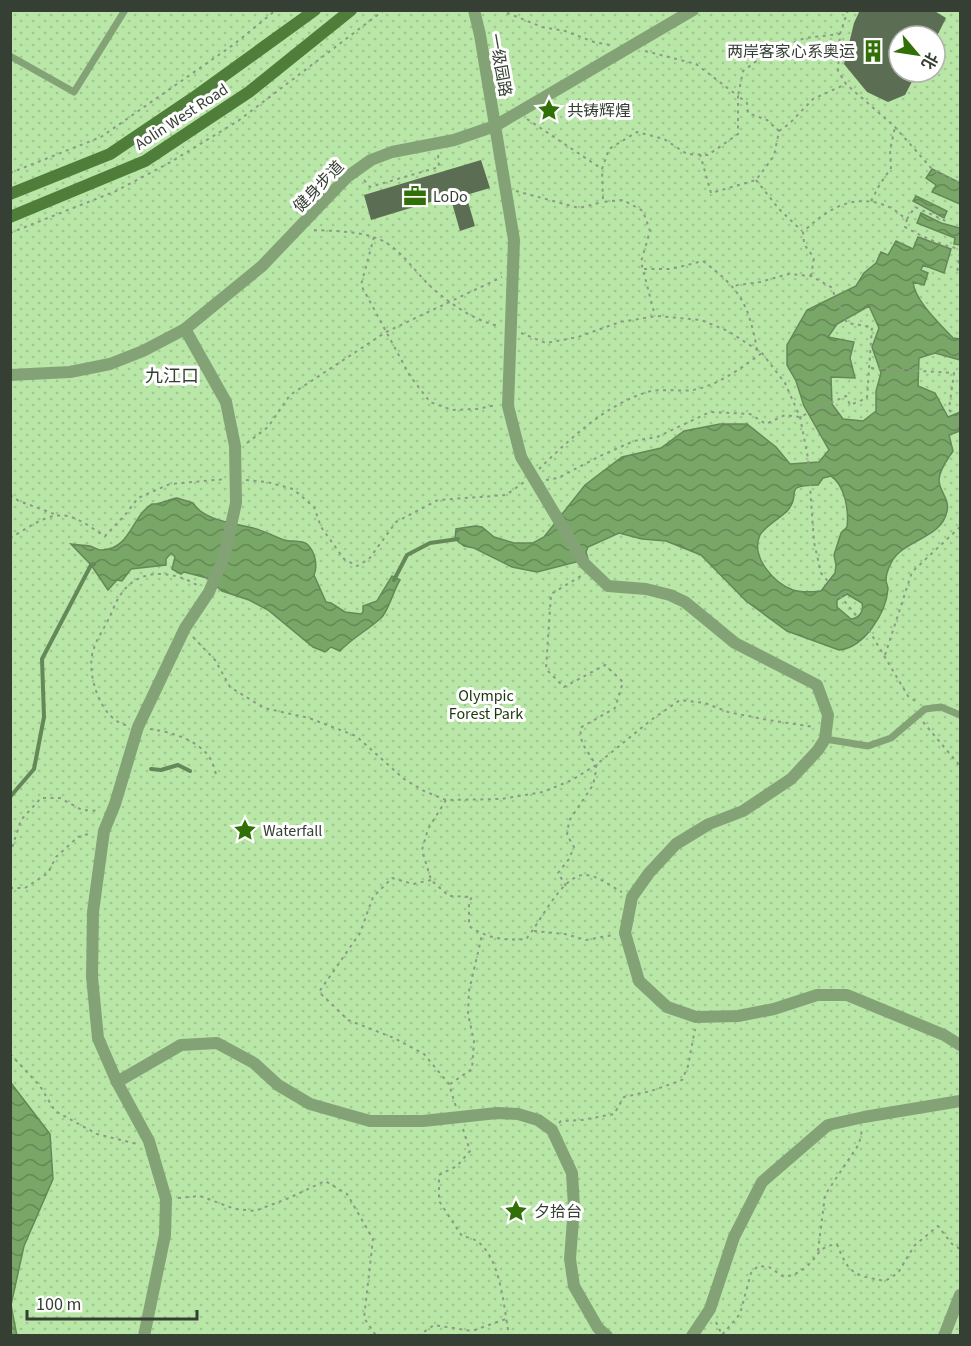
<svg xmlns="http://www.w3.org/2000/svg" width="971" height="1346" viewBox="0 0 971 1346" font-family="'Source Sans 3','Noto Sans SC',sans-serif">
<defs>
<pattern id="park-dots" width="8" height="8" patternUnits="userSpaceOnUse" patternTransform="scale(1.5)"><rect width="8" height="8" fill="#b9e7a7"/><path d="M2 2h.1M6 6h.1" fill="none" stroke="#a0c790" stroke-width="1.8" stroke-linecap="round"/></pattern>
<pattern id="water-waves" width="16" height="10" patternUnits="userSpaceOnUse" patternTransform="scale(1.5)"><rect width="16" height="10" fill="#79a768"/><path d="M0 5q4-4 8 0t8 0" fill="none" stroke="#648956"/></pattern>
</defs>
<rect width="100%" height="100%" fill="#def5d5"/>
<!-- park -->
<path fill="url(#park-dots)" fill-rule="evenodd" d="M11,11H960V1335H11ZM899,36H935V72H899Z"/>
<!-- water -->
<g fill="url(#water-waves)" stroke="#658858" stroke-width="1.5" fill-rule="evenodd">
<path d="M932,169L960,183V204L932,192L936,185L926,178Z"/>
<path d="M916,196L947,211L944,218L913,201Z"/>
<path d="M921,213L941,223L960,228V245L954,244L955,238L917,223Z"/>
<path d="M918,237L951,249L944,273L923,265L921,270L928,273L924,285L913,282C915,301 940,324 953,338L960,339V360L935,353L919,358L918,386L935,393L948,417L960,412V431L949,435L953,451C948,459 939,470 939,480C939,491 950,499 947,511C942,539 903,539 891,563C889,567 886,575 886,580C886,583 888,586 888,589C886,613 864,648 839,650L787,631L746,601L701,555L666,541L642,539L619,533L588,547L586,552L588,559L537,572L512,567L474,548L464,546L455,539L456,529L475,526L482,527L494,537L514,543H533L544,537L585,485L622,457L661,448L684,431L720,424H747L776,447L790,464L819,462L829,450L804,406L796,381L787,365V345L807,310L856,286L864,273L876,263L881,252L888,255L896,241L913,249ZM869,306L879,328L872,347L881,373L876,391V411L863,421L843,419L832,404L831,377L855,378L850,358L854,342L828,337L837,324ZM831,476C845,485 849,511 847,527L841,533L834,555L836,565L835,573L821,591C812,592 802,593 793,590C774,583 750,557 760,535C765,526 781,518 788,510C803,492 780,486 818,485L823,478ZM847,594L862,603C864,612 859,618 851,619L837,607V600Z"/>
<path d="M177,498L193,503C204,521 235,523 253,528C264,531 274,536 284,540C291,542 302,540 307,544C315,551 318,566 314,575L326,602L331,603L345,612L361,614L363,612V606L377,601L392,576L400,580C394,589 388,612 381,618C368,630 352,638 340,651L331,647L325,652L313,647L268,610L249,600L222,591L207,578L184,572L181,574L172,569L175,557L171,553L166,559V565L131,569L122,581L117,580L108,590L91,565L71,544C77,545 84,545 90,546C94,547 99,551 103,550C131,548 131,517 152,504C160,505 169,499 177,498Z"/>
<path d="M11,1083L50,1134L53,1179L24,1246L11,1305L17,1336L10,1335Z"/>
</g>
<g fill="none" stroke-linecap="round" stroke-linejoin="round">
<!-- stream -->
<g stroke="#658858" stroke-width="4">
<path d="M394,580L407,555L430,543L458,539"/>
<path d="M151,769L161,770L178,765L190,771"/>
<path d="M10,797L34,769L44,717L42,659L91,565L94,564"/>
</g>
</g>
<!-- building -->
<g fill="#5b6e53">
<path d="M860,10H933L946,18L937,36H899V72H917L905,95L888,102L867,92L844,64L854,23Z"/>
<path d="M481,160L490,188L466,195L475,226L460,231L450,196L371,220L364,195Z"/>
</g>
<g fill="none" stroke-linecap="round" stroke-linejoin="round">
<!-- path -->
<g stroke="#8b9b85" stroke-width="2" stroke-dasharray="3 4.5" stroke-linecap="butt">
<path d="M500,10L542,27L565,31L594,42L610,45"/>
<path d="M848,10L840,34L838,71L846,84L895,127L932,169L960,183"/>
<path d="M645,51L696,64L738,96V134L708,155L687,154L664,139L637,132L609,149L602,169L603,202L623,200L643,211L650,231L641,262L655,316"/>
<path d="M527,119L602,169"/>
<path d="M779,131L789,124L813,99L846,84"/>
<path d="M700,154L711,193L756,180L774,156L779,131L767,120L748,113L747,103L738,96L743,71L769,52L805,38L840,34"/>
<path d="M10,173L101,137L233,45L276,10"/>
<path d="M364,180L370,187L439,167L438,155"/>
<path d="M756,180L779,209L802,231"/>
<path d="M516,191L579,208L603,202"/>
<path d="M871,201L880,184L891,168L890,150L895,127"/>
<path d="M907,219L905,227C923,237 940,245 960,249"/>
<path d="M314,230C332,231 355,231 373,237C396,243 412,268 428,284C446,301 474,321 499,326"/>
<path d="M10,233L116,191L169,163L238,121L384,10"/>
<path d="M374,237L361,285L410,376L430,402L452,410L477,409L496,405"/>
<path d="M960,253L957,273H960"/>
<path d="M644,269H671L703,261C741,290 748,303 757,349"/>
<path d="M811,276L814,258L804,244L803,232C828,208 856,191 891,208C897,211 901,216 907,219L915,207L948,222"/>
<path d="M521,333L546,343L578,337L620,322L657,316L701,320L728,331L762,353L785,383L800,417L808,458L814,542L821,573L870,632L908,696L918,703"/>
<path d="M871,368L954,373L949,409L960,430"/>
<path d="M247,443L268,427L290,395L386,332L502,277"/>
<path d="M960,468V469"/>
<path d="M539,469C571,438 604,406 647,392C662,388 679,392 693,390C719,385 741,368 762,353"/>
<path d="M246,480L267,482L293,489L314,507L321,527L344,559L357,566L369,559L396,522L438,500L506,495L524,482"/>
<path d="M546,480L558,478L600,456L634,441L657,437L710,412L750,414L766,424L785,415L800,417L846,396L850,405L867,398L872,327L847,323L831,287L811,276L789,274L760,282L732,286"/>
<path d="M10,495L19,501L57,515"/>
<path d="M10,538C27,529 47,512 67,516C80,518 94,530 105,536L125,515L138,498L170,484L226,479"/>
<path d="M193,637L215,660L230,687L264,708L309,718L356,736L404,779L424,791L446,800L501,799L543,792L572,780L596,765L651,720L680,700L705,703L728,712L768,720L814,727"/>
<path d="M885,655L912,572L960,527"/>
<path d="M923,722L960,766"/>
<path d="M126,725C101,720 86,674 93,651C96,640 104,629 109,618C113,610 116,601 121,594C140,566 176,571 200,587"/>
<path d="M150,729C171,732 200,740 211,760C214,765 215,772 217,778"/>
<path d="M446,800L428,829L422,850L431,880L449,896L472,897L469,902V926C486,938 505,941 526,939C540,923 561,877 583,875C596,874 610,886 622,892"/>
<path d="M10,854L21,820L41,798H60L82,810L100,811"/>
<path d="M431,880L413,884L392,878L373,897L360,933L319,992L348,1020L394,1038L424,1054L449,1084L456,1107"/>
<path d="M566,886L558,873L569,859L574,847L567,835L569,821L593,785L596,771V765L582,743L580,728L615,708L623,682L605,665L564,687L546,669L551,594L581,576"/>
<path d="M10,888H25L48,873L56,857L78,837L92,833"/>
<path d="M534,931L565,934L586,940L613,935"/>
<path d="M10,1054L40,1086L55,1111L97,1134L137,1144"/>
<path d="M450,1084L472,1069L474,1041L468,1014L469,991L482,935"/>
<path d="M559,1123L561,1121L582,1120L614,1114L624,1097L651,1091L682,1080L688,1066L695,1029"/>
<path d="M463,1129L470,1151L457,1166L439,1175V1201L462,1236C466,1237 472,1238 475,1240C501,1255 504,1309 509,1336"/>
<path d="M178,1198L200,1196L235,1209L255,1211L289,1198L325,1181L347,1194L373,1239L364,1318L375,1334L378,1336"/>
<path d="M818,1251L825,1195L859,1144L862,1130"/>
<path d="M716,1322L722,1335L740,1314L751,1273L758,1266L769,1267L784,1277C793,1275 799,1273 806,1267C820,1255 817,1247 837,1244C849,1275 854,1275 885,1281L898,1273L914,1246L938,1226L952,1244L960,1249"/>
<path d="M418,1336L434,1325L472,1331L506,1319"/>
</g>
<!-- lane -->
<g stroke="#83a377" stroke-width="7">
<path d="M10,56L74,92L125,10"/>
<path d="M825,739L868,746L891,738L925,709L941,707L960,715"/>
</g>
<!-- street -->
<g stroke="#83a377" stroke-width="12">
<path d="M474,10L480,35L514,240L508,406L521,457L584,563L608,586L646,589L670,595L685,602L735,643L817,685L828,715L825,739L818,750L791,779L743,811L709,824L676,844L649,873L632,897L625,933L639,981L667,1007L696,1017L738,1016L774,1009L817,995H847L944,1035L960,1045"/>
<path d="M10,375L70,372L110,364L143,351L185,329L262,266L347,177L371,160L392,152L454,140L495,126L693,10"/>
<path d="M117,1082L181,1045L217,1043L254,1063L278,1085L310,1104L370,1121H423L497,1113L518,1114L538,1120L552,1130L572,1173L574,1207L570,1259L574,1286L598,1328L607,1336"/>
<path d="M144,1336L165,1235L166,1199L149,1141L117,1082L98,1038L92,977L93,912L104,831L115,804L138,727L185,628L209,592L224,557L236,503L235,446L226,402L185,329"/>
<path d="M692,1336L710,1309L734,1237L762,1182L828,1125L864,1117L960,1101"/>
<path d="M944,1336L960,1295"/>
</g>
<!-- secondary -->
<g stroke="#4f7e3b" stroke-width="12">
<path d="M10,194L110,154L193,98L315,10"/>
<path d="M10,217L145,161L249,92L351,10"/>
</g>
</g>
<!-- icons -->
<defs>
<g id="building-bare" transform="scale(1.8)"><path d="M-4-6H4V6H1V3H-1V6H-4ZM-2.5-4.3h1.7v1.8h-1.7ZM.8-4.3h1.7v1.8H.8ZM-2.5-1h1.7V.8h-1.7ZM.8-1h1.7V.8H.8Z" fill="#317006" stroke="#fff" stroke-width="2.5" paint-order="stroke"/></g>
<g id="sight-bare" transform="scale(1.8)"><path d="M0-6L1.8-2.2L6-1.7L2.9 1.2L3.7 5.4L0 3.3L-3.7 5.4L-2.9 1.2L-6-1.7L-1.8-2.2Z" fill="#317006" stroke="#fff" stroke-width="2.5" paint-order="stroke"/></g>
<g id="office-bare" transform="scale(1.8)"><path d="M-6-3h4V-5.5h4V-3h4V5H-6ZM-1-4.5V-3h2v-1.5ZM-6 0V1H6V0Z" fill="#317006" stroke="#fff" stroke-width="2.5" paint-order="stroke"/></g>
</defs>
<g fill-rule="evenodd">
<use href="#building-bare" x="873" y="51"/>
<use href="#sight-bare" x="549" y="110"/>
<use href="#office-bare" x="415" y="196"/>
<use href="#sight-bare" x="245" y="830"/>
<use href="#sight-bare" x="516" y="1211"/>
</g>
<g text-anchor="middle" stroke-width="6" stroke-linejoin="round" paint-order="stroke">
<!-- poi labels -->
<g font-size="16" fill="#363f33" stroke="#fff" text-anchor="start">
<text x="855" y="57" text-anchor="end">两岸客家心系奥运</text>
<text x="567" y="116">共铸辉煌</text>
<text x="433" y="202">LoDo</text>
<text x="263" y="836">Waterfall</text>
<text x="534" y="1217">夕拾台</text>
</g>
<!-- street labels -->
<g font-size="16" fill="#363f33" stroke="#fff">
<text transform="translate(501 65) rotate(80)" y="6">一级园路</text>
<text transform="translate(181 116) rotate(-33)" y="6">Aolin West Road</text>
<text transform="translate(318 186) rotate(-46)" y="6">健身步道</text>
</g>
<!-- park labels -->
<g font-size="16" fill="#19370a" stroke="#fff">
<text x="486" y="701">Olympic<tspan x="486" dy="18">Forest Park</tspan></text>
</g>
<!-- neighbourhood labels -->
<g font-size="18" fill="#363f33" stroke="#fff">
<text x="172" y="382">九江口</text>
</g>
</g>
<!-- border -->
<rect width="971" height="1346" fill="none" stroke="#363f33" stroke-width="24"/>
<!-- north arrow -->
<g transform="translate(917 54) rotate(119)"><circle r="28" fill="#ffffff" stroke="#afb2ad" stroke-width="1.5"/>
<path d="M0-4.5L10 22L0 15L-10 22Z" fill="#317006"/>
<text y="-9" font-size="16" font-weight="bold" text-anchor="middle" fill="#363f33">北</text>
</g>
<!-- scale -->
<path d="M27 1310v9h170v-9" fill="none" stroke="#363f33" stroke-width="3"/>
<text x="36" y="1310" font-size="18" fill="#363f33" stroke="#ffffff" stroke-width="4.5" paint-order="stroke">100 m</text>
</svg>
